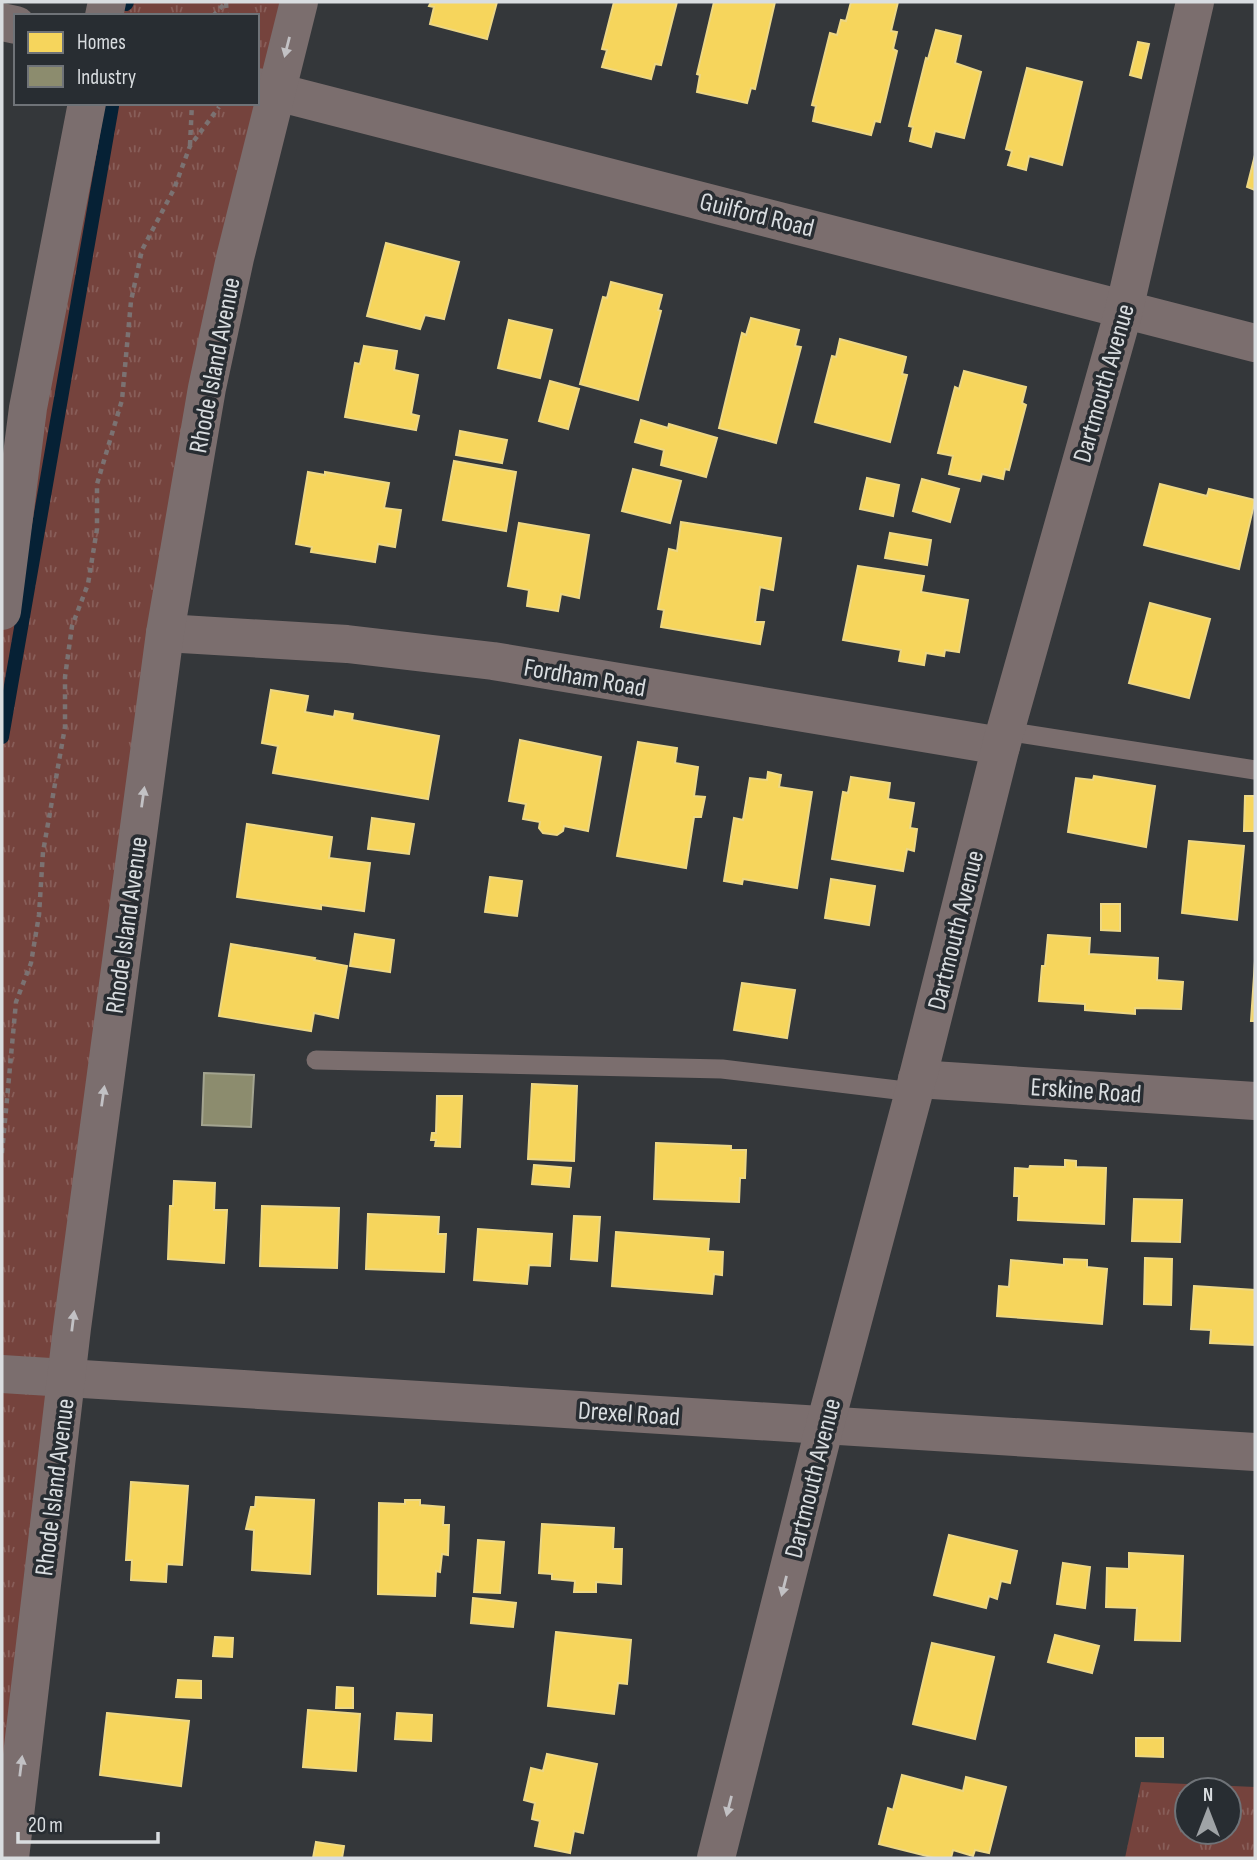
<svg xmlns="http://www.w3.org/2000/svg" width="1257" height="1860" viewBox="0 0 1257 1860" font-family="'Sofia Sans Condensed',sans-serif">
<defs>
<pattern id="grass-tufts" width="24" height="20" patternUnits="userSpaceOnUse" patternTransform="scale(1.75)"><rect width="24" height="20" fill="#75433d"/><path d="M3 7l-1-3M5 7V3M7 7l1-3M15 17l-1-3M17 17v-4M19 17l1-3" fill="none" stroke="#885e59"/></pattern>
</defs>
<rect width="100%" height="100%" fill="#34373a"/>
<!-- grass -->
<g fill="url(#grass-tufts)" fill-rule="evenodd">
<path d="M107,2H281L257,101V16H104Z"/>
<path d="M87,103H257L2,1858V611Z"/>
<path d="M1141,1782L1255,1787V1858H1125ZM1187,1790H1229V1832H1187Z"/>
</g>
<!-- homes -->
<g fill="#f6d55c" stroke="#edd784" stroke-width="2">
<path d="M431,2H497L487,39L430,24L434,7L429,6Z"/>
<path d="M614,2H677L661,65L655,64L651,79L602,67L607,50L602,49Z"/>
<path d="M714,2H775L755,89L751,88L747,103L697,92L700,75L697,74Z"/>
<path d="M851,2H898L891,31L897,32L893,49L897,51L880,122L875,121L871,135L813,121L816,106L812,105L830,33L837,35L841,20L846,21Z"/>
<path d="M936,30L961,36L955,63L981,72L964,138L935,131L931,147L910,141L913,127L909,126L926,58L928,59Z"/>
<path d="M1138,42L1149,44L1141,78L1130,75Z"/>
<path d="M1027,68L1082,82L1062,165L1029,156L1026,170L1008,165L1012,151L1006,149Z"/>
<path d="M1255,155V190L1247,187Z"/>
<path d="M386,243L459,262L444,319L425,315L420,329L367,316Z"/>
<path d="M611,282L662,295L658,310L661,311L638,400L580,384L603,297L607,298Z"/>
<path d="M751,318L799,330L795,346L801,347L776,443L719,428L742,333L746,335Z"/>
<path d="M509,320L552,330L540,378L498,368Z"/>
<path d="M840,339L906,357L902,374L907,375L890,442L815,422L832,356L836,357Z"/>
<path d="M364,346L397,351L394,370L418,375L411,414L419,416L416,430L345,417L355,363L360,364Z"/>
<path d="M964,371L1026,387L1022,403L1026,405L1009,470L1005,469L1003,479L982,474L980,481L949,474L953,456L938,453L955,387L959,389Z"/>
<path d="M550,381L579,389L568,429L539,421Z"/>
<path d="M641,420L668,428L669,424L717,438L706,477L661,465L664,450L635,442Z"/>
<path d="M460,431L507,440L502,463L456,455Z"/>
<path d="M454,461L516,472L506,531L443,520Z"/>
<path d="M633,469L681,481L670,523L622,511Z"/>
<path d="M308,472L325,475V472L389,483L384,508L401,510L395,547L378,544L375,562L311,552L312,547L296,544Z"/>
<path d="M867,478L899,485L893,516L860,509Z"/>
<path d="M922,479L959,489L950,522L913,511Z"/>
<path d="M1160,484L1207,496L1209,489L1255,500L1239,569L1144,545Z"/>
<path d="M681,522L781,538L773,590L760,587L755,622H764L760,644L661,627L664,610L658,609L669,549L677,551Z"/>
<path d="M519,523L589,535L579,598L561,594L558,611L527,606L529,590L508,586Z"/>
<path d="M890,533L931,540L927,565L885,558Z"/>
<path d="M858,566L924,576L921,592L968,600L959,652L945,650L944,656L926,653L924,665L899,661L901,650L843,640Z"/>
<path d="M1150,603L1210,619L1189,698L1129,683Z"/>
<path d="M271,690L308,696L305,712L334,717L335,711L353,714L352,720L439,736L428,799L273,773L278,746L262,743Z"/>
<path d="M520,740L601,757L588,831L564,826L563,831L557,835L543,833L539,828L540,822L523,819L526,804L509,801Z"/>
<path d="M638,742L677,748L675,763L698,767L694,796L705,797L701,817H694L686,868L617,856Z"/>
<path d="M768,772L781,775L779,787L812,792L797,888L743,879L742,884L724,881L734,818L743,820L750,778L767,780Z"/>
<path d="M1094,776L1155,786L1146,847L1068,832L1076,778L1093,780Z"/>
<path d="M851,777L890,783L888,799L914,803L910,828L917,829L914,851L907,849L903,871L832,859L843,792L848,793Z"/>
<path d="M1245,796H1255V831H1244Z"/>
<path d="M372,818L414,824L409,854L368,849Z"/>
<path d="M247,824L332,837L329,858L370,863L364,911L321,905V909L237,897Z"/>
<path d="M1189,841L1244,846L1237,920L1182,913Z"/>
<path d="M490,877L522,881L517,916L485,912Z"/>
<path d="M831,879L875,886L869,925L825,918Z"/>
<path d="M1101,904H1120V931L1101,930Z"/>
<path d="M355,934L394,940L390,972L350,966Z"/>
<path d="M1048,935L1090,938L1089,954L1158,958L1157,980L1183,982L1181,1009L1135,1008V1014L1085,1010V1004L1039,1001L1042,966H1045Z"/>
<path d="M231,944L315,958L314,960L347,966L338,1018L314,1013L311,1031L219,1016Z"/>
<path d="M1255,961V1021H1251Z"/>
<path d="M742,983L795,990L787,1038L734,1030Z"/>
<path d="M532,1084L577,1086L574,1161L528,1159Z"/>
<path d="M437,1096H462L460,1147L435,1146L436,1140H431L432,1133H436Z"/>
<path d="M656,1143L731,1146V1150H746L745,1178H740L739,1202L654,1199Z"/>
<path d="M1065,1160L1076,1161V1167L1106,1168L1104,1224L1018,1220L1019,1196H1014L1015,1168L1029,1169L1030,1166L1065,1167Z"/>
<path d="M534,1165L571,1168L569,1187L532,1184Z"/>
<path d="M174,1181L215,1183L214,1210H227L224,1263L168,1259L170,1206H173Z"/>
<path d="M1134,1199L1182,1200L1180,1242L1132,1241Z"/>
<path d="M262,1206L339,1208L337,1268L260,1266Z"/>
<path d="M368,1214L439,1217L438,1234H446L444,1272L366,1269Z"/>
<path d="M574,1216L600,1217L597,1261L571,1259Z"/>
<path d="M478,1229L552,1234L550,1266L529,1265L527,1284L474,1280Z"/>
<path d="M616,1232L709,1239L708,1251L723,1252L722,1275L714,1274L712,1294L612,1286Z"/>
<path d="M1145,1258L1172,1259L1171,1305L1144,1304Z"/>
<path d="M1064,1259L1087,1260V1267L1107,1269L1102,1324L997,1316L999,1286L1009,1287L1011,1260L1064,1265Z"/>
<path d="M1194,1286L1255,1290V1345L1210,1343L1211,1330L1191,1329Z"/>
<path d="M131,1482L188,1486L182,1565L167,1564L166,1582L131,1580L132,1560H126Z"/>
<path d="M256,1497L314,1500L310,1574L252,1570L254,1530L246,1529L251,1507H255Z"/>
<path d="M405,1500H420V1505L444,1507L443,1525H449L448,1555L442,1554L440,1572L436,1571L435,1596L378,1594L379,1503L405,1504Z"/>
<path d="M542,1524L614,1528L613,1549H622L621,1584L596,1582V1592H574L575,1581L552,1579V1574L539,1573Z"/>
<path d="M949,1535L1017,1551L1010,1583L1001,1581L997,1599L989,1596L986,1608L934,1595Z"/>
<path d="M478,1540L504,1542L500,1593L474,1592Z"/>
<path d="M1129,1553L1183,1556L1180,1641L1135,1640L1137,1608L1106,1607L1107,1568L1129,1569Z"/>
<path d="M1063,1563L1090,1567L1085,1608L1057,1604Z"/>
<path d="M473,1598L516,1603L513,1627L471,1623Z"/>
<path d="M556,1632L631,1640L627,1684L618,1683L614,1714L548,1706Z"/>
<path d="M1055,1635L1099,1646L1092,1673L1048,1662Z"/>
<path d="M215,1637L233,1638L232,1657L213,1656Z"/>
<path d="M932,1643L994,1657L975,1739L913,1724Z"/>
<path d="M178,1680L201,1681V1698L176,1697Z"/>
<path d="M337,1687L353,1688V1708H336Z"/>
<path d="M308,1710L360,1714L356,1771L303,1767Z"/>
<path d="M107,1713L189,1721L181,1786L100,1775Z"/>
<path d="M397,1713L432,1715L431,1741L395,1739Z"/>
<path d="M1136,1738H1163V1757L1136,1756Z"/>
<path d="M547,1754L597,1764L583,1833L574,1831L570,1853L535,1846L540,1821L532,1819L535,1803L524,1800L531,1768L543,1771Z"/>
<path d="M902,1775L963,1791L966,1777L1006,1787L989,1853L975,1850L973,1856L953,1850L951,1858H935L879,1844L888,1808L893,1810Z"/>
<path d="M316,1842L344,1846L342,1858H313Z"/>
</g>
<!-- industry -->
<path fill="#8c8c6e" stroke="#a3a490" stroke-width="2" d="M204,1073L254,1075L251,1127L202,1125Z"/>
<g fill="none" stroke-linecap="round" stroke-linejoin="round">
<!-- stream -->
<g stroke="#062135" stroke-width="14">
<path d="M126,4L127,2"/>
<path d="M2,737L112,106"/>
</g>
<!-- path -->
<g stroke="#7b7272" stroke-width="4.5" stroke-dasharray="5 5" stroke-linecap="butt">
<path d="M226,3L227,16"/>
<path d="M213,16L226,2"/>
<path d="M190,145L192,103"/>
<path d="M2,1153L16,1002L31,963L39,915L43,852L65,727V677L72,626L88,584L97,529V484L122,400L131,301L142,250L174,189L190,146L219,107"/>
</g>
<!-- lane -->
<g stroke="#7b6e6e" stroke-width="19">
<path d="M1005,731L1255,770"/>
<path d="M316,1060L722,1069L914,1092"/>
</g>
<!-- street -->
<g stroke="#7b6e6e" stroke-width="38">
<path d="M104,16L107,2"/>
<path d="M2,22L16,25"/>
<path d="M257,87L1255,343"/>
<path d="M2,611L28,408L87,103"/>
<path d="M165,633L347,644L493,661L1001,746"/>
<path d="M917,1079L1255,1101"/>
<path d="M2,1374L1255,1452"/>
<path d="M10,1858L72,1328L165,633L207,388L235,258L299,2"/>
<path d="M716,1858L825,1425L914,1092L1001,746L1124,310L1195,2"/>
</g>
</g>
<!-- one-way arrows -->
<defs><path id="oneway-solid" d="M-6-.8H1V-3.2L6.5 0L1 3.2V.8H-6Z" transform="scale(1.75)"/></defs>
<g fill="#c2c1c4">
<use href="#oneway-solid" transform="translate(287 47) rotate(104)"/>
<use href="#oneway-solid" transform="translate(143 797) rotate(-82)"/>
<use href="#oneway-solid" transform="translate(103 1096) rotate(-82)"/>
<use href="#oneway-solid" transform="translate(73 1321) rotate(-83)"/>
<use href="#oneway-solid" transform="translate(784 1586) rotate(104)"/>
<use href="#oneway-solid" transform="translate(21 1766) rotate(-83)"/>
<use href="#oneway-solid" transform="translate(729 1806) rotate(104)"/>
</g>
<g text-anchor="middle" stroke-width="7" stroke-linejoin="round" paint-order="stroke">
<!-- street labels -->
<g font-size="26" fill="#d9dde0" stroke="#282d32">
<text transform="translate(757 214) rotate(14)" y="9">Guilford Road</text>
<text transform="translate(214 365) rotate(-79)" y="9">Rhode Island Avenue</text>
<text transform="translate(1103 383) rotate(-74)" y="9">Dartmouth Avenue</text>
<text transform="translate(585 677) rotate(10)" y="9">Fordham Road</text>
<text transform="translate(126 925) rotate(-82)" y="9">Rhode Island Avenue</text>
<text transform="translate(955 930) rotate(-76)" y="9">Dartmouth Avenue</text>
<text transform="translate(1086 1090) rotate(4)" y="9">Erskine Road</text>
<text transform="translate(629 1413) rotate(4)" y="9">Drexel Road</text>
<text transform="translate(812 1478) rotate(-76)" y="9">Dartmouth Avenue</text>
<text transform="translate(54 1487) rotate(-83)" y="9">Rhode Island Avenue</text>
</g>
</g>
<!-- border -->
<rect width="1257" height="1860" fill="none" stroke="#d9dde0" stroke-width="7"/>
<!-- legend -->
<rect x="14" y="14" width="245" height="91" fill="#282d32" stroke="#6f7378" stroke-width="2"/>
<rect x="28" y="32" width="35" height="21" fill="#f6d55c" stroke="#6f7378" stroke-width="2"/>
<text x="77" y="49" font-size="21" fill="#d9dde0">Homes</text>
<rect x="28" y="66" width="35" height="21" fill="#8c8c6e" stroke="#6f7378" stroke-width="2"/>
<text x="77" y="84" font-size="21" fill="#d9dde0">Industry</text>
<!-- north arrow -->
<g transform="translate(1208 1811)"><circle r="33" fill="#282d32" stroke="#6f7378" stroke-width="2"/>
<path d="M0-5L12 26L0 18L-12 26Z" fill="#9fa3a6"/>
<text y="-10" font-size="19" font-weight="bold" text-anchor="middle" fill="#d9dde0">N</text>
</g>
<!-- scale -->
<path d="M18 1832v10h140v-10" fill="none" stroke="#d9dde0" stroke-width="3.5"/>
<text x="28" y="1832" font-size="21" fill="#d9dde0" stroke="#282d32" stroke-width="5" paint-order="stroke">20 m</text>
</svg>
